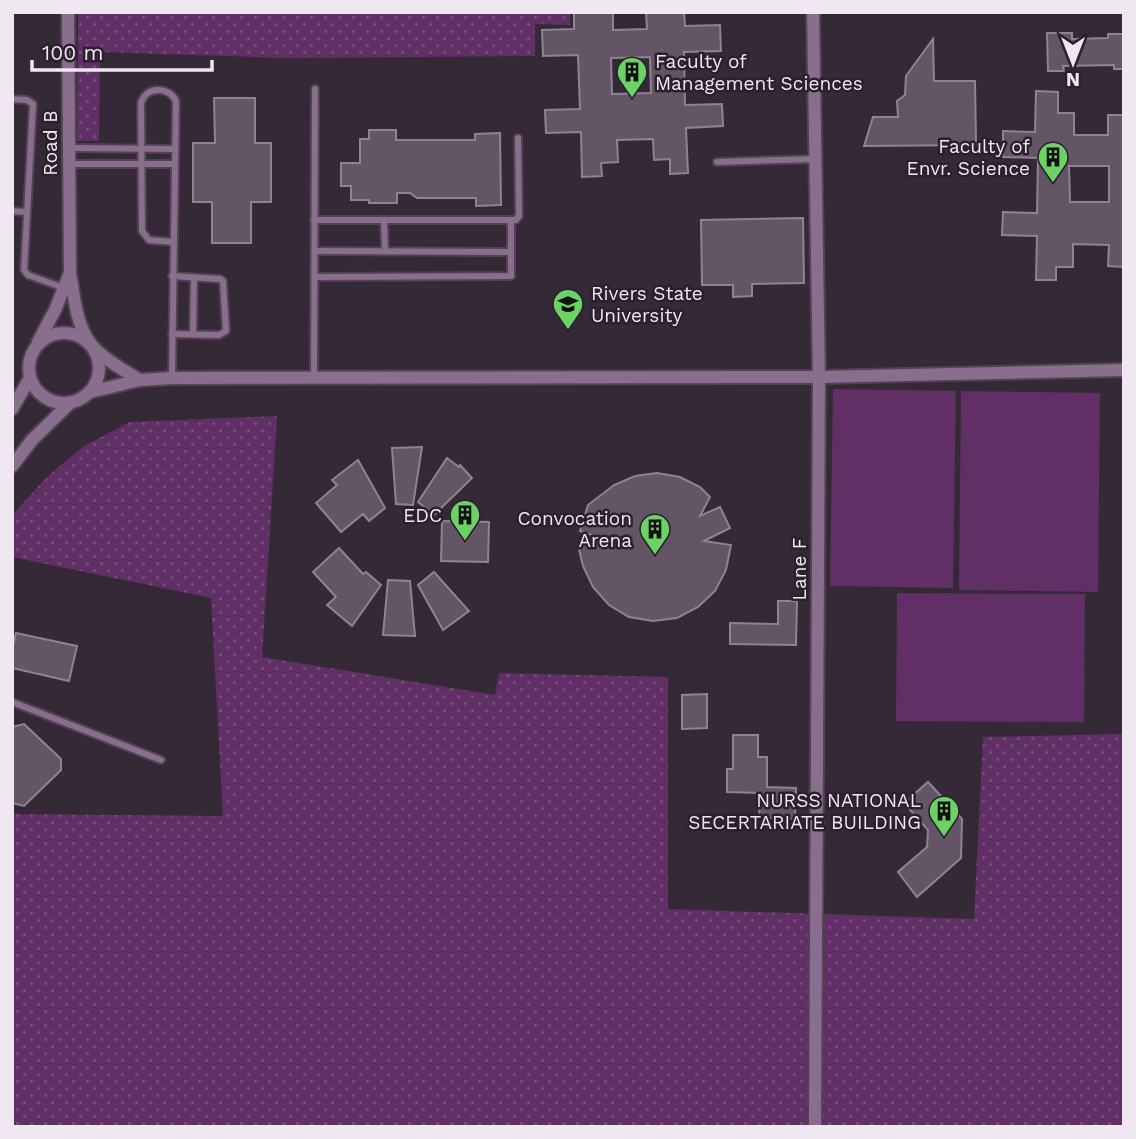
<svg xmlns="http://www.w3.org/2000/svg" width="1136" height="1139" viewBox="0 0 1136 1139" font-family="'Work Sans',sans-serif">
<defs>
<pattern id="green-dots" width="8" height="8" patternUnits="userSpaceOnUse" patternTransform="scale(1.75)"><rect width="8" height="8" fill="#5f2f65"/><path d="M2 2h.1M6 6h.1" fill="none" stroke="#764d7c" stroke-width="1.8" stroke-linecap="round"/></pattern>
</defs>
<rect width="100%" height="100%" fill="#362937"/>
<!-- green -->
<g fill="url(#green-dots)">
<path d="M78,12H570V25L535,24V56L288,58L100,52L99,141H77Z"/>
<path d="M277,416L262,657L495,695L499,673L668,677V909L974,919L983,737L1124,734V1127H12V814L223,816L211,598L12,557V515L48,476L84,446L130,422Z"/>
</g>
<!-- pitch -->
<g fill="#5f2f65">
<path d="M833,389L956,391L953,588L830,586Z"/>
<path d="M961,391L1100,393L1098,592L959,590Z"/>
<path d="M897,593L1085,594L1084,722L896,721Z"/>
</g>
<!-- building -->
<g fill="#635565" stroke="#908292" stroke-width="2" fill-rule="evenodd">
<path d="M574,12H613V30L647,29L646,12H684L685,26L720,25L721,51L684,52L685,105L722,104L723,126L686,128L688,173L670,174V159L654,160L653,139L617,140L618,162L601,163L602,176L582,177L581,132L546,133L545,110L580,109L578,55L543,56L542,30L574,29ZM650,57L651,93L612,94L611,58Z"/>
<path d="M1047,33H1072V39L1108,38V34H1124V69H1114V65L1063,66L1064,71H1048Z"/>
<path d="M933,39L934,81H975L976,145L864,146L873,117H898L897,101L905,95L906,76Z"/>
<path d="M1036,91L1058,92V113H1074V135H1108V115H1124V267L1108,266L1109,245L1073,244V267H1056V280H1036L1037,236L1002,235L1003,212L1037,213L1038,158L1003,157V131L1035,132ZM1069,166H1109V202H1070Z"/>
<path d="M214,98H255V143H271V202H251V243H212V202H193V143H215Z"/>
<path d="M369,130H396V140H475V134L500,133L501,205L476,206V198H417L410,193H397V203H369V200H351V186H341V163H360V139H369Z"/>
<path d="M803,218L804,283L752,284V296L733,297V285H702L701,220Z"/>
<path d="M422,447L413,505L396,504L392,448Z"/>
<path d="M447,458L459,467L460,465L472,478L434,515L418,502Z"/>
<path d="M358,460L385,508L369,521L363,514L341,532L316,503L337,485L332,480Z"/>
<path d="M657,473L680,477L700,487L710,497L700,516L720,507L730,528L704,541L731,545L726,570L715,591L698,607L677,618L653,621L629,617L609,605L593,587L583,566L578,545L604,539L580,531L588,505L614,485L635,476Z"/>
<path d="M442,521L489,522L488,562L441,561Z"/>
<path d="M339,548L363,574L366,572L381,585L352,626L327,605L336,597L313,572Z"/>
<path d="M434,572L469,611L443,630L418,585Z"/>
<path d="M388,580L410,581L415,636L383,635Z"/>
<path d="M778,601H797L796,645L730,644V623L778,624Z"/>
<path d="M16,633L77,646L69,681L12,668V650Z"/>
<path d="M707,694V728L682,729V695Z"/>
<path d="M24,724L61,759V770L24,806L12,803V727Z"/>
<path d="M733,735H758V757H767V787L796,788L795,819L759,818L760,793L727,792V769H733Z"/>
<path d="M928,782L962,819L961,858L917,897L898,872L927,847L928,830L904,803Z"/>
</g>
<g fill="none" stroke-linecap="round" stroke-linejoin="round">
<!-- service casing -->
<g stroke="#504451" stroke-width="10">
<g id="service">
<path d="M12,99L27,100L33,104L24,270L28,275L64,288"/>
<path d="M69,148L175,149"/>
<path d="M717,162L815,159"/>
<path d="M69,164H175"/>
<path d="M12,211L26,212"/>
<path d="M314,220H516L519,216L518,138"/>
<path d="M384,220L385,251"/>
<path d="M315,251L511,252"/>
<path d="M172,276L220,279L223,281L226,331L219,335L172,334"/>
<path d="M315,277L511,276V221"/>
<path d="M193,334L194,278"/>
<path d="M172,378L176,101C169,86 146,86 141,103L142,231L149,240L173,242"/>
<path d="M314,378L315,89"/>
<path d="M12,702L161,760"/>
</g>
</g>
<!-- minor casing -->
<g stroke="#504451" stroke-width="16">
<g id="minor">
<path d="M68,12L70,273C74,295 76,324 90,343C100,357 125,371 140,380"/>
<path d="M813,12L819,377L815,1127"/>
<circle cx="64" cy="368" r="35"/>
<path d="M38,342L55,310L70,273"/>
<path d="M90,392L140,380L172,378L819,377L1124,370"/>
<path d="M12,409L30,378"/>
<path d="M12,466L32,440L71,402"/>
</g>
</g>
<!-- service -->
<use href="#service" stroke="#8a6e8d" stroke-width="6"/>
<!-- minor -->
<use href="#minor" stroke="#8a6e8d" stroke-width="12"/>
</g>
<!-- icons -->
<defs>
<g id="building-pin" transform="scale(1.575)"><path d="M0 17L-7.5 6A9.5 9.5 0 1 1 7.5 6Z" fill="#6ad364" stroke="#2c202d"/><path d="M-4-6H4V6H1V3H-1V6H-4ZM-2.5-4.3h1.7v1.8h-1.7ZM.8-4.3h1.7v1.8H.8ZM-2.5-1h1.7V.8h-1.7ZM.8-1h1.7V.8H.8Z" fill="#111"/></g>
<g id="university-pin" transform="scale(1.575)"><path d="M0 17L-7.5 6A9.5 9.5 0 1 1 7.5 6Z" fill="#6ad364" stroke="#2c202d"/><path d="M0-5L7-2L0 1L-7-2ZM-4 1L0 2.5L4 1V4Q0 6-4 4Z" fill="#111"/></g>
</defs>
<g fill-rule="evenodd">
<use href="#building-pin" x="632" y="72"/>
<use href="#building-pin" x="1053" y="157"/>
<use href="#university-pin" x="568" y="304"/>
<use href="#building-pin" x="465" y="515"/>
<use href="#building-pin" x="655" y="529"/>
<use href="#building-pin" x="944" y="811"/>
</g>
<g text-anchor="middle" stroke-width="5" stroke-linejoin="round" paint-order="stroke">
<!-- poi labels -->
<g font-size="19" fill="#f0e8f1" stroke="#2c202d" text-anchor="end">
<text x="655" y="68" text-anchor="start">Faculty of<tspan x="655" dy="22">Management Sciences</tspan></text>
<text x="1030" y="153">Faculty of<tspan x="1030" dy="22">Envr. Science</tspan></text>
<text x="591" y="300" text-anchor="start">Rivers State<tspan x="591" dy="22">University</tspan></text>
<text x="442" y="522">EDC</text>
<text x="632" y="525">Convocation<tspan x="632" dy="22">Arena</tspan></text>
<text x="921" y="807">NURSS NATIONAL<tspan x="921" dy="22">SECERTARIATE BUILDING</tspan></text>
</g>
<!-- street labels -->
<g font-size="19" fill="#f0e8f1" stroke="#2c202d">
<text transform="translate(50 143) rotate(-90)" y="7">Road B</text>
<text transform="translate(799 569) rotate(-90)" y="7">Lane F</text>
</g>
</g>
<!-- border -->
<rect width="1136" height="1139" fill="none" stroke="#f0e8f1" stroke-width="28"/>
<!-- north arrow -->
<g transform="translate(1073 63) rotate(180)" stroke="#2c202d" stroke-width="5" paint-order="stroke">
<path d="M0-5L12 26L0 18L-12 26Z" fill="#f0e8f1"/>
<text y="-10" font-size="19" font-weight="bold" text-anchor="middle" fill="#f0e8f1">N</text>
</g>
<!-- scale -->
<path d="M32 60v10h180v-10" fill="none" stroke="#f0e8f1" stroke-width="3.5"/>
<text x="42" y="60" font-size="21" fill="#f0e8f1" stroke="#2c202d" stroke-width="5" paint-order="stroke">100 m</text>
</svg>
